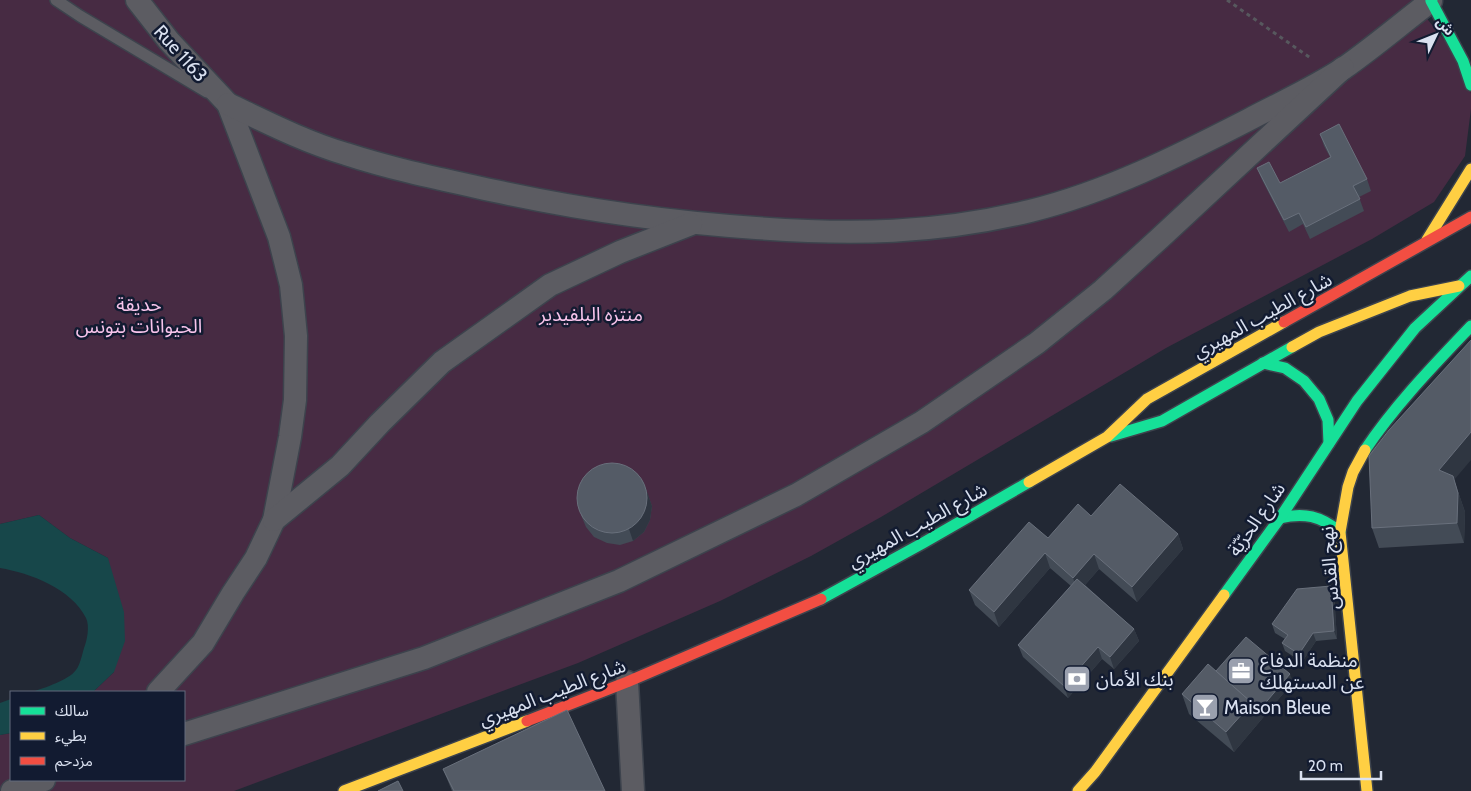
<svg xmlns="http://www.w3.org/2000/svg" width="1471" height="791" viewBox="0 0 1471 791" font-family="Cabin,'Noto Sans Arabic',sans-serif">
<rect width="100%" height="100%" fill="#222834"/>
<!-- green -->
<path fill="#472b43" d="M0,0H1412L1465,66L1471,94V109L1465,156L1434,202L1372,239L1166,348L881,517L811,556L720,601L578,663L234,791H0V735L11,733V780H184V692H93L114,672L108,558L70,538L39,515L0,524Z"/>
<!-- water -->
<g fill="#17474a">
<path d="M39,515L70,538L108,558L124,612L125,641L114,672L93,692H32C44,688 69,680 76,670C80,665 82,655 84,648C87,641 90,626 86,618C72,589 30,573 0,568V524Z"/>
<path d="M11,699V733L0,735V703Z"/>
</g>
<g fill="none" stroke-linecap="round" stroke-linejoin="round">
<!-- lane casing -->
<g stroke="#3d434d" stroke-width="14">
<path id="lane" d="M56,0L80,16L207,92"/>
</g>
<!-- street casing -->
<g stroke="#3d434d" stroke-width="25">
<g id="street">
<path d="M137,0L169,41L228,104L279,237L291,285L296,336L295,400L290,437L274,520L256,558L233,593L203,643L158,692"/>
<path d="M228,104C266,122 305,142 346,154C395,170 445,180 495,191C582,210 668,222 756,228C851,235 936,234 1030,211C1107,192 1178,156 1248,120C1280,103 1314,88 1344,68C1374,47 1402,23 1431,1"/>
<path d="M274,520L340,466L380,423L442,362L550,285L620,252L691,224"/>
<path d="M627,682L633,791"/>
<path d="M184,734L424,658L619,581L796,495L922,422L1037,343L1103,290L1160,238L1343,68"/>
<path d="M12,791L44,780"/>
</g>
</g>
<!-- fast casing -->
<g stroke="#3d434d" stroke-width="14">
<g id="fast">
<path d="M1432,0L1431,1L1463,61L1471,85"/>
<path d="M1263,363L1285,368L1304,381L1319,399L1328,420L1329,443"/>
<path d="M1111,436L1162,421L1292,347"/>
<path d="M1365,450C1395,405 1433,366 1471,326"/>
<path d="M1280,518C1304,512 1321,516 1340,532"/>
<path d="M1224,595L1280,518L1357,401L1415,328L1471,276"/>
<path d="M821,599L923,543L1029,482"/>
</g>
</g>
<!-- slow casing -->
<g stroke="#3d434d" stroke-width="14">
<g id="slow">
<path d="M1427,240L1471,169"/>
<path d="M1292,347L1319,332L1410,296L1459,286"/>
<path d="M1365,450L1353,472L1348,487L1340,532L1367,791"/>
<path d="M1029,482L1107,437L1147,399L1284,322"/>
<path d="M344,791L527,721"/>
<path d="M1078,791L1095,772L1224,595"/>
</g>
</g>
<!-- jam casing -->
<g stroke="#3d434d" stroke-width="14">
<g id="jam">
<path d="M1284,322L1471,217"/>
<path d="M527,721L627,682L821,599"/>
</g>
</g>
<!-- path -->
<path stroke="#57585e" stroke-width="3" stroke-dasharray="4 4" stroke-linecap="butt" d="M1227,0L1312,59"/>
<!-- lane -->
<use href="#lane" stroke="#5c5c62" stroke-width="11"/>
<!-- street -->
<use href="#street" stroke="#5c5c62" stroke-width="22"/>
<!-- fast -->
<use href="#fast" stroke="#16e098" stroke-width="11"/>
<!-- slow -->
<use href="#slow" stroke="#ffcf43" stroke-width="11"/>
<!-- jam -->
<use href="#jam" stroke="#f24e42" stroke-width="11"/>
</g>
<!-- wall -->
<g fill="#434b56">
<path d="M1320,134L1367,179L1371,191L1359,197L1364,211L1310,239L1303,224L1289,232L1262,180L1257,168L1280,183L1330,157L1324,146Z"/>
<path d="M1454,480L1465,512L1464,543L1379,548L1372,528Z"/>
<path d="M643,481L652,506L650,520L644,532L633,541L620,545L607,543L594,537L586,527L581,515Z"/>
<path d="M1091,516L1178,534L1183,549L1137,602L1099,569L1085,585L1134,629L1139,641L1114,669L1102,659L1068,698L1023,657L1018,645L1071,586L1050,568L999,627L975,605L969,590L1048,538Z"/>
<path d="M1331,586L1334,594L1337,639L1316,641L1302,662L1285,651L1282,643L1285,639L1275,633L1272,624Z"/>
<path d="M1216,671L1293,682L1234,752L1189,714L1182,694Z"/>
<path d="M443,769L605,791H452Z"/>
</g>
<!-- shaded-wall -->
<g fill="#2f3641">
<path d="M1471,432V460L1454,480L1465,512L1464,543L1439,470Z"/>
<path d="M643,481L652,506L650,520L644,532L633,541L629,529Z"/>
<path d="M1178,534L1183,549L1137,602L1132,587Z"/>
<path d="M1045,553L1050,568L999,627L994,612Z"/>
<path d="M1094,554L1099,569L1078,593L1073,578Z"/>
<path d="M1331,586L1334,594L1337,639L1334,631Z"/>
<path d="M1134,629L1139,641L1114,669L1110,657Z"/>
<path d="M1313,633L1316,641L1302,662L1299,654Z"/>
<path d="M1098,647L1102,659L1068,698L1064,686Z"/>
<path d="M1290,674L1293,682L1234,752L1226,732L1252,703Z"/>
</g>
<!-- building -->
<g fill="#545b66" stroke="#69707c">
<path d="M1339,124L1367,179L1353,186L1360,199L1306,227L1299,213L1284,220L1257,168L1269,162L1280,183L1331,157L1320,134Z"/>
<path d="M1471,340V432L1439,470L1453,476L1458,493L1457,523L1372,528L1369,456L1389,430Z"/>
<circle cx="612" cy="498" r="35"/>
<path d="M1120,484L1178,534L1132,587L1094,554L1073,578L1045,553L994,612L969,590L1029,522L1048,538L1078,504L1091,516Z"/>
<path d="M1077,579L1134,629L1110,657L1098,647L1064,686L1018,645Z"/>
<path d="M1331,586L1334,631L1313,633L1299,654L1282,643L1288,635L1272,624L1297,589Z"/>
<path d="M1246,637L1290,674L1256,714L1252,703L1216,671Z"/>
<path d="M1208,664L1252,703L1226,732L1182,694Z"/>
<path d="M567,710L605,791H454L443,769Z"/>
<path d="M398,781L403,791H378Z"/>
</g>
<!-- icons -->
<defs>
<g id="office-square" transform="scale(1.4375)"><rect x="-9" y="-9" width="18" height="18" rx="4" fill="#9aa0ae" stroke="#121b31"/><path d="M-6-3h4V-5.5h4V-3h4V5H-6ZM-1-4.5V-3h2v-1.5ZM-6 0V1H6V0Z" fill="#fff"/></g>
<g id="bank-square" transform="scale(1.4375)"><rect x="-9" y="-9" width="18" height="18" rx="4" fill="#9aa0ae" stroke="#121b31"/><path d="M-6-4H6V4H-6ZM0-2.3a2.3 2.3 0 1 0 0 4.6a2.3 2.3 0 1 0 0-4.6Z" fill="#fff"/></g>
<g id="bar-square" transform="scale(1.4375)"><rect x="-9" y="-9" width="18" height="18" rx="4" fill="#9aa0ae" stroke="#121b31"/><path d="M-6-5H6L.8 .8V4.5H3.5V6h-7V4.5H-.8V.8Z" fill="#fff"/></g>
</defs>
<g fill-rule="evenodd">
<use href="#office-square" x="1241" y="671"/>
<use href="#bank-square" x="1077" y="679"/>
<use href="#bar-square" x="1205" y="707"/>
</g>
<g text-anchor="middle" stroke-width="5" stroke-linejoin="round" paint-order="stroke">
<!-- street labels -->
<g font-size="19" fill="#dae1f0" stroke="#121b31">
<text transform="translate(181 53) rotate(48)" y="7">Rue 1163</text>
<text transform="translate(1262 315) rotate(-29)" y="7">شارع الطيب المهيري</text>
<text transform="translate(1256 519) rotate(-55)" y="7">شارع الحرّيّة</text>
<text transform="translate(917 525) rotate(-29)" y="7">شارع الطيب المهيري</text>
<text transform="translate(1329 568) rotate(-94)" y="7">نهج القدس</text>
<text transform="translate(552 692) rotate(-21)" y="7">شارع الطيب المهيري</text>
</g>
<!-- park labels -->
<g font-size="19" fill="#f8c4eb" stroke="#121b31">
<text x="139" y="311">حديقة<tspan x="139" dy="22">الحيوانات بتونس</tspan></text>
<text x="591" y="321">منتزه البلفيدير</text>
</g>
<!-- poi labels -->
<g font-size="19" fill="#dae1f0" stroke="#121b31" text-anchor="start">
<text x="1260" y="667">منظمة الدفاع<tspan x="1260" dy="22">عن المستهلك</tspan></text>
<text x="1096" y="686">بنك الأمان</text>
<text x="1224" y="714">Maison Bleue</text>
</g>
</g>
<!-- legend -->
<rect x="10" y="691" width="175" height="90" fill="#121b31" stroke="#626a7d"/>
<rect x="20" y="707" width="25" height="8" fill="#16e098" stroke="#626a7d"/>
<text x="55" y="716" font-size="15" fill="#dae1f0">سالك</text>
<rect x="20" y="732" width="25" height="8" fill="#ffcf43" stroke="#626a7d"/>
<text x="55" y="741" font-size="15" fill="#dae1f0">بطيء</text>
<rect x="20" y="757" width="25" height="8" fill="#f24e42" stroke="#626a7d"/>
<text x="55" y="766" font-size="15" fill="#dae1f0">مزدحم</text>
<!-- north arrow -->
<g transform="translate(1436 35) rotate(47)" stroke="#121b31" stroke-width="4" paint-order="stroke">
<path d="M0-4L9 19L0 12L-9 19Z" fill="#dae1f0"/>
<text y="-8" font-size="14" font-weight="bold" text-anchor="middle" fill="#dae1f0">ش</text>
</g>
<!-- scale -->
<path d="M1301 771v8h80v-8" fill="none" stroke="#dae1f0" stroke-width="2.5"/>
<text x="1308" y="771" font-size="15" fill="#dae1f0" stroke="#121b31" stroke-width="4" paint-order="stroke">20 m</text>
</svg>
